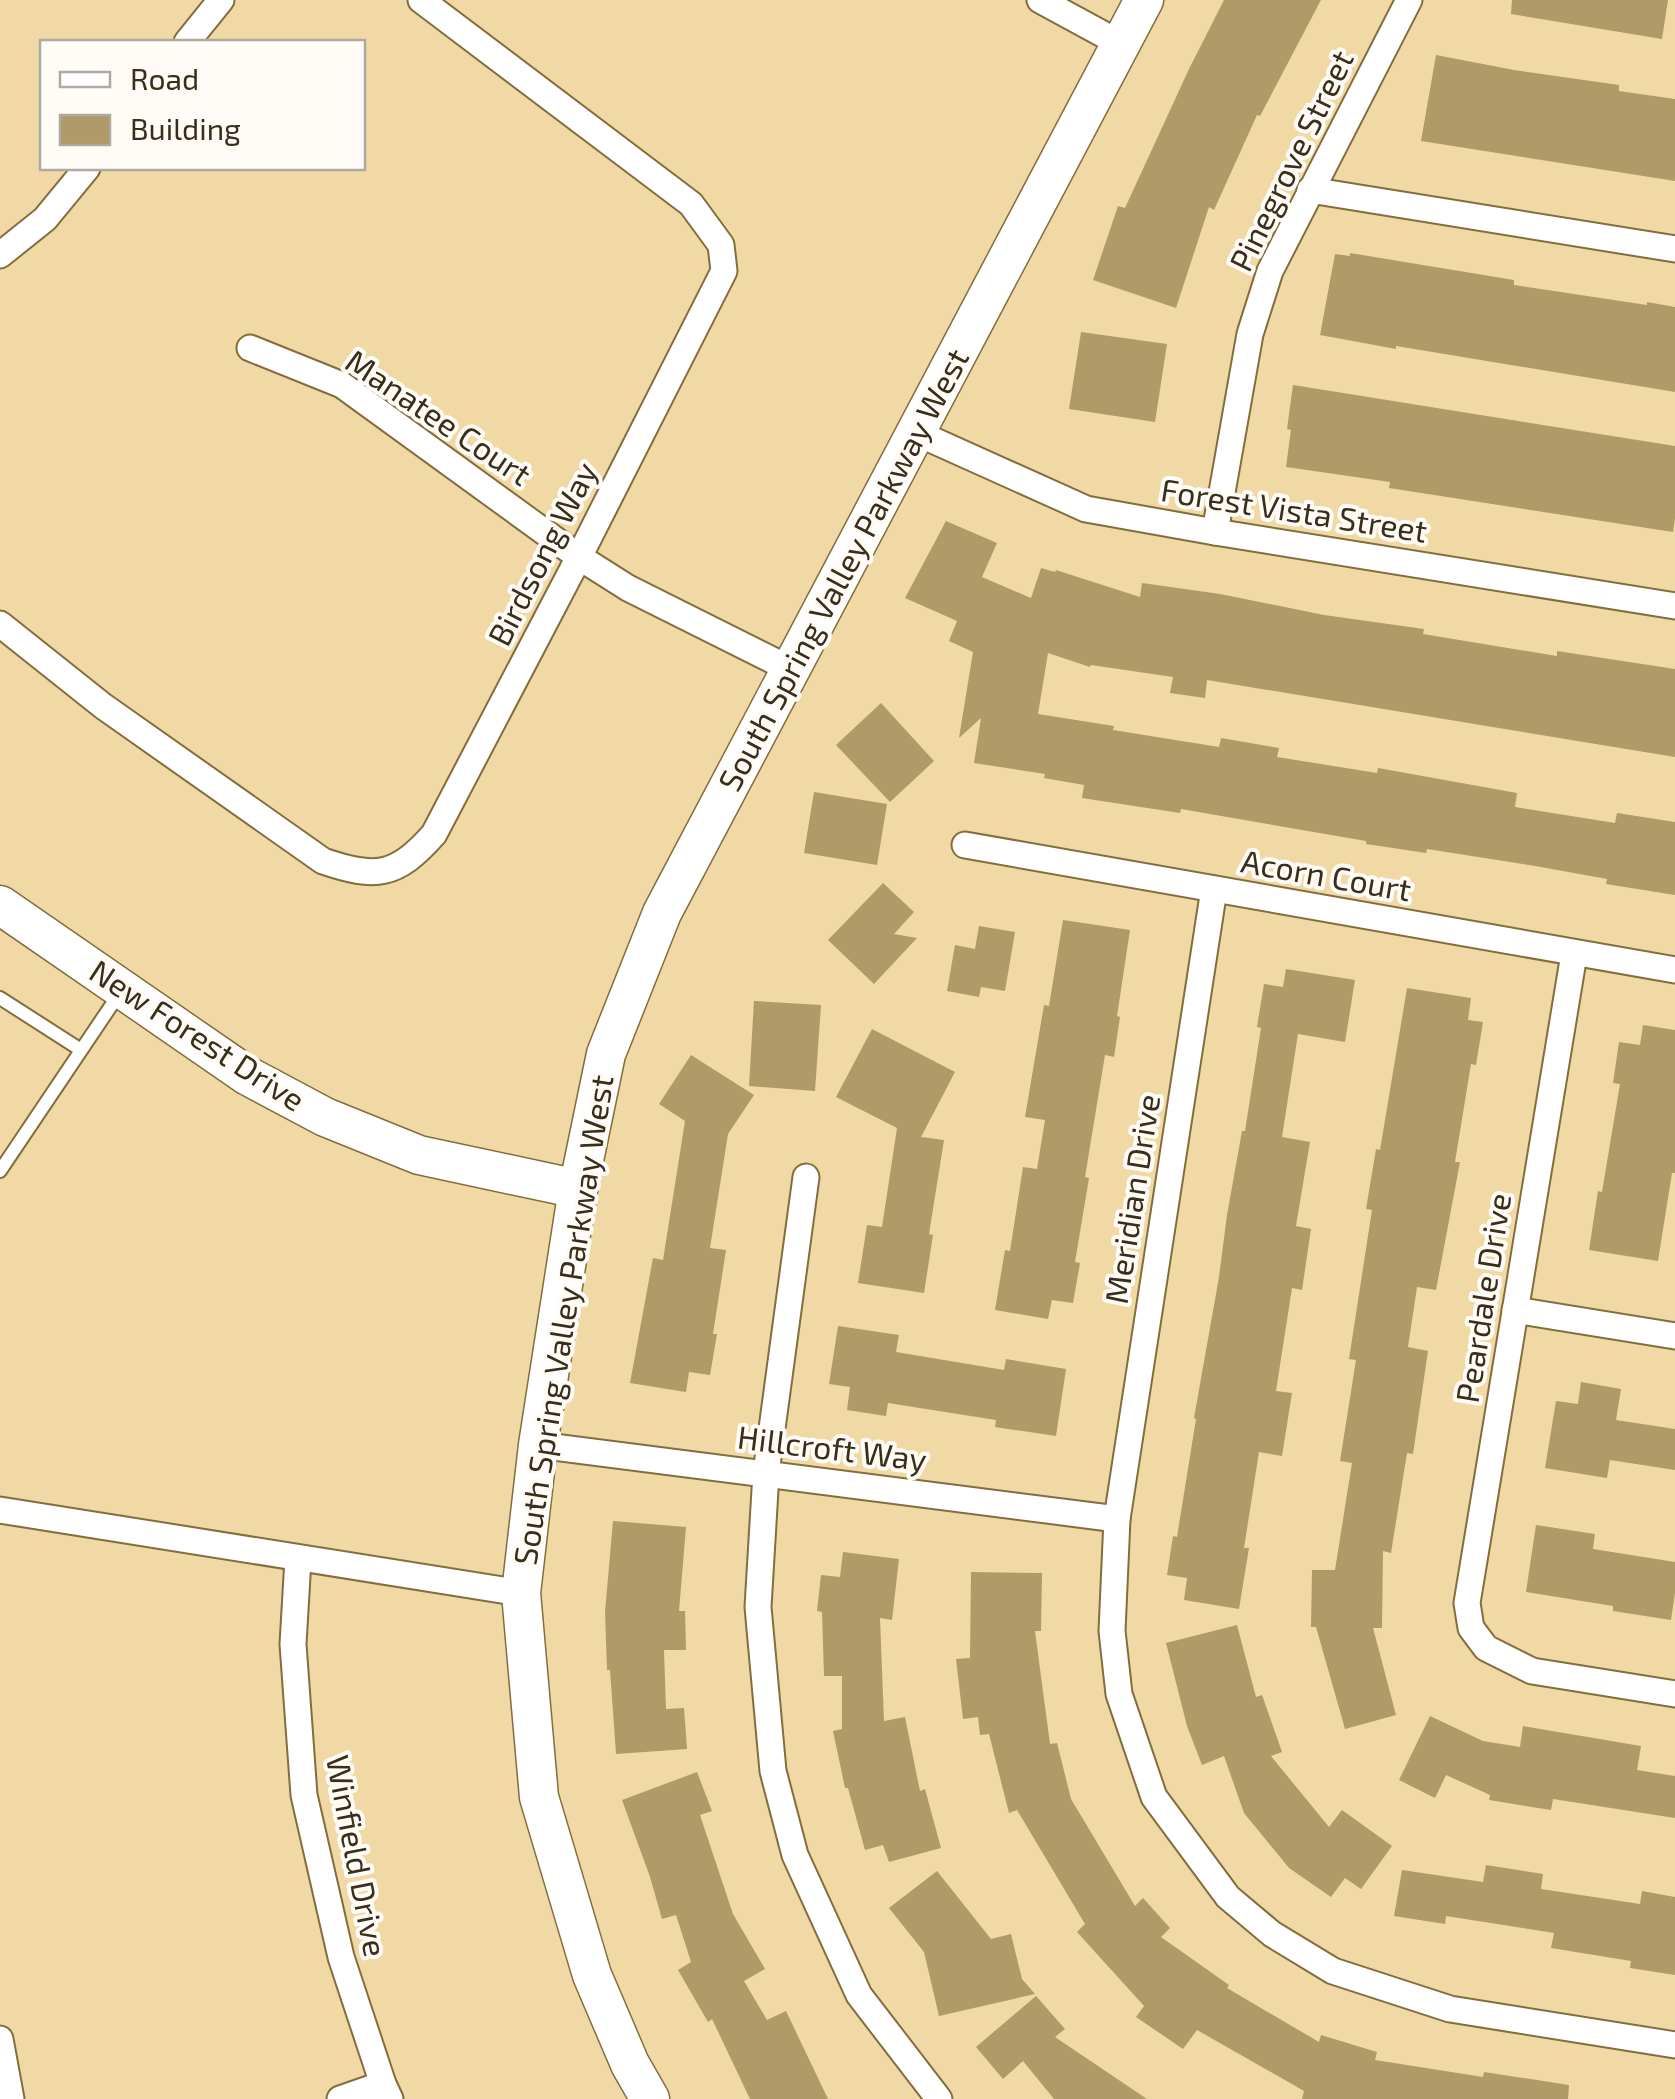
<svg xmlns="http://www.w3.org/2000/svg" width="1675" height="2099" viewBox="0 0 1675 2099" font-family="'Exo 2',sans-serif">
<rect width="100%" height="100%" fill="#f1d9a5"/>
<!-- building -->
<g fill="#b09a68">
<path d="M1224,0H1321L1260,116L1257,115L1214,210L1209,207L1176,308L1093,280L1118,206L1125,208L1189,69Z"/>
<path d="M1512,0H1668L1662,39L1511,14Z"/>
<path d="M1436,55L1514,70L1619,85V91L1675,99V181L1421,141Z"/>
<path d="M1350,253L1514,280V285L1647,305V302L1675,307V392L1396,346V349L1320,335L1335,254L1350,256Z"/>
<path d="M1081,332L1167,344L1155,422L1069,409Z"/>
<path d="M1293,385L1675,446V518L1673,532L1389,488L1390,482L1286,467L1291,430L1287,429Z"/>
<path d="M946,521L997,543L982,577L1031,598L1041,568L1055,572L1056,570L1140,597L1142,583L1220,594L1324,615L1424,629L1423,634L1557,656V651L1675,669V757L1207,680L1205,698L1170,693L1173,677L1091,665L1090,667L1048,653L1038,714L1114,726L1113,730L1219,747L1221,738L1279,748L1277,757L1377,773L1378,768L1517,793L1515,807L1615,823L1617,813L1675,822V895L1606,884L1607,879L1535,866L1427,849L1426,853L1366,844V841L1181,809L1180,813L1082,798L1084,785L1044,778L1045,774L974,763L981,718L959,738L973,652L949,641L957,621L905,598Z"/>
<path d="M881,703L934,761L890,802L836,745Z"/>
<path d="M814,792L887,804L877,865L804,853Z"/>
<path d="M883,883L914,912L894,934L917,938L874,984L828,940Z"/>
<path d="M1063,920L1130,930L1117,1016L1120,1017L1114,1057L1105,1055L1085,1177L1089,1178L1075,1262L1080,1263L1073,1303L1052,1300L1048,1319L995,1310L1005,1250L1010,1251L1023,1167L1037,1169L1045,1120L1025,1117L1044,1005L1049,1006Z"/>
<path d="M979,926L1015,932L1005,991L981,987L979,997L947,991L955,945L975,949Z"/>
<path d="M1286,969L1355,980L1345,1042L1298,1034L1282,1137L1310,1142L1296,1226L1311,1229L1302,1290L1292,1288L1276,1391L1292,1393L1282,1456L1259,1452L1244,1548H1249L1239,1609L1184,1600L1187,1578L1167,1575L1173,1536L1177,1537L1196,1419L1194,1418L1219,1277L1227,1215L1242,1131H1245L1261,1028L1257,1027L1264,984L1283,987Z"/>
<path d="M1407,988L1471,998L1468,1020L1483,1022L1476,1065L1471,1064L1455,1162H1460L1436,1290L1417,1287L1408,1347L1428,1351L1413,1454L1407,1453L1391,1553L1383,1551L1382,1628H1373L1396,1715L1345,1729L1316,1627H1311L1312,1570H1335L1352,1463L1340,1461L1356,1360L1349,1359L1372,1210L1366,1209L1376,1149L1380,1150Z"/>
<path d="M754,1001L821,1005L815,1091L749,1086Z"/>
<path d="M1643,1025L1675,1030V1173H1672L1658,1261L1589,1250L1598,1191L1602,1192L1620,1084L1613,1083L1619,1042L1640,1045Z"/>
<path d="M872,1029L955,1072L921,1137L944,1140L929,1234L933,1235L924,1293L858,1283L867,1225L882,1227L897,1128L836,1097Z"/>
<path d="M691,1055L754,1095L728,1134L710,1248L726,1250L713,1334H717L710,1375L689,1372L686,1392L630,1383L653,1258L663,1260L685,1121L659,1104Z"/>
<path d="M838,1326L899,1335L896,1352L1004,1370L1006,1359L1066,1369L1056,1436L995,1427L996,1420L888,1403L886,1416L847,1410L850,1387L829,1384Z"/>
<path d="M1581,1382L1621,1389L1616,1420L1675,1429V1470L1610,1460L1607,1478L1545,1468L1556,1401L1578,1404Z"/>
<path d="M613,1521L686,1527L679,1611H685L686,1650H664L666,1709L684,1708L687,1749L616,1754L610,1670H607L605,1612Z"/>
<path d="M1536,1525L1595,1534L1593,1549L1675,1562V1593L1671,1620L1613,1611V1606L1526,1592Z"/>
<path d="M843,1552L899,1559L892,1620L880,1618L884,1721L905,1717L920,1791L925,1789L941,1848L889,1862L883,1845L865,1850L848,1788H845L833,1731L842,1729V1676H824L822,1612L817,1611L821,1575L840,1577Z"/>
<path d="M971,1572L1042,1573L1041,1631H1035L1050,1744L1057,1743L1071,1799L1135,1906L1143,1898L1170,1928L1161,1937L1229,1985L1227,1988L1319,2042L1321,2035L1377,2052L1375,2060L1483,2077L1484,2072L1569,2085L1568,2099H1302L1304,2091L1197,2030L1183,2049L1136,2017L1144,2006L1077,1932L1085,1924L1017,1810L1009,1813L989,1734L980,1735L978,1717L963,1719L956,1659L970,1658Z"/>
<path d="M1237,1625L1256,1697L1262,1695L1282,1752L1271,1756L1329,1827L1342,1810L1392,1846L1361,1889L1345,1878L1331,1897L1289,1868L1244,1813L1224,1756L1202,1765L1187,1726L1166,1643Z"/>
<path d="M1430,1716L1483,1741L1520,1747L1523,1726L1641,1746L1637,1770L1675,1776V1818L1553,1799L1551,1810L1489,1800L1490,1795L1446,1775L1435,1798L1399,1780Z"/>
<path d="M697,1772L712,1811L700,1815L733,1914L765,1969L744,1981L767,2020L786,2011L828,2099H750L712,2019L708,2022L678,1970L691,1962L676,1915L662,1919L650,1877L622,1800Z"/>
<path d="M1486,1865L1543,1874L1541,1889L1640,1904L1642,1891L1675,1897V1975L1630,1968L1631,1961L1551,1948L1554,1933L1446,1916L1445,1924L1394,1916L1402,1870L1483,1882Z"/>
<path d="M937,1871L991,1939L1011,1934L1022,1979L1035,1994L939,2016L924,1952L889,1908Z"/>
<path d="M1036,1996L1065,2029L1055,2037L1147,2099H1054L1023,2061L1003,2079L976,2047Z"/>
</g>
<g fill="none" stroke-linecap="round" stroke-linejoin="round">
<!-- lane casing -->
<g stroke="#836d3c" stroke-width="16">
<g id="lane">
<path d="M0,998L81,1050"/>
<path d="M0,1171L121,991"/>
</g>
</g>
<!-- street casing -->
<g stroke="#836d3c" stroke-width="29">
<g id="street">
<path d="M1040,0L1121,44"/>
<path d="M187,42L221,0"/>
<path d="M1310,190L1675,249"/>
<path d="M0,255L45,219L87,168"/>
<path d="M250,348L342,385L579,557L628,588L792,670"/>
<path d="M917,433L1086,509L1215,532L1675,606"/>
<path d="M1215,532L1250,334L1270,271L1409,0"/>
<path d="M0,624L103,706L323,861C376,879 396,877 434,834L579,557L724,271L721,245L691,204L421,0"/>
<path d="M965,845L1675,970"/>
<path d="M1214,889L1117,1519L1112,1631L1119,1694L1154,1797L1228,1897L1272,1934L1333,1971L1450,2009L1675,2045"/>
<path d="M1574,954L1467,1603L1471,1628L1486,1648L1532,1671L1675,1694"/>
<path d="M806,1177L766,1473L758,1607L773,1771L795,1855L859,1995L939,2099"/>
<path d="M1515,1310L1675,1336"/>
<path d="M538,1445L1117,1519"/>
<path d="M0,1510L521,1593"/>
<path d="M298,1559L293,1644L304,1795L341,1957L383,2084L390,2099"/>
<path d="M0,2039L11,2099"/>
<path d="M340,2099L383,2084"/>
</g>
</g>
<!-- secondary casing -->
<g stroke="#836d3c" stroke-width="41">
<g id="secondary">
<path d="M0,905L248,1076L325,1117L419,1155L578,1189"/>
<path d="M650,2099L630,2064L592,1975L539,1797L521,1593L538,1445L578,1189L606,1054L662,913L1144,0"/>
</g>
</g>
<!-- lane -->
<use href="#lane" stroke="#fff" stroke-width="12"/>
<!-- street -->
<use href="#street" stroke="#fff" stroke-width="25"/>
<!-- secondary -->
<use href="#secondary" stroke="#fff" stroke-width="38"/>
</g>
<g text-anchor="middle" stroke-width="8" stroke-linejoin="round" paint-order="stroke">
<!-- street labels -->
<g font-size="32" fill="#382e1a" stroke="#fffcf7">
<text transform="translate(1292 161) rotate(-64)" y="11">Pinegrove Street</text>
<text transform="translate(438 418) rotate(34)" y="11">Manatee Court</text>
<text transform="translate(1294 511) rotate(9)" y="11">Forest Vista Street</text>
<text transform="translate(543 554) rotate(-63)" y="11">Birdsong Way</text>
<text transform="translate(844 570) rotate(-62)" y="11">South Spring Valley Parkway West</text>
<text transform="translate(1326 876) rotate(10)" y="11">Acorn Court</text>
<text transform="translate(197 1036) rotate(33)" y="11">New Forest Drive</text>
<text transform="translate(1133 1199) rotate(-81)" y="11">Meridian Drive</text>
<text transform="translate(1484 1298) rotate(-81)" y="11">Peardale Drive</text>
<text transform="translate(564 1320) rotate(-81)" y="11">South Spring Valley Parkway West</text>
<text transform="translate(832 1449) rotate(7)" y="11">Hillcroft Way</text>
<text transform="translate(356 1856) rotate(79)" y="11">Winfield Drive</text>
</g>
</g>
<!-- legend -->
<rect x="40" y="40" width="325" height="130" fill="#fffcf7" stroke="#afaa9f" stroke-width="2.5"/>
<rect x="60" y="72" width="50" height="15" fill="#ffffff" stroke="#afaa9f" stroke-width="2.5"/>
<text x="130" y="90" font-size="30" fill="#382e1a">Road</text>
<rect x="60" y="115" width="50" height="30" fill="#b09a68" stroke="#afaa9f" stroke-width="2.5"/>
<text x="130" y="140" font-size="30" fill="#382e1a">Building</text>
</svg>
